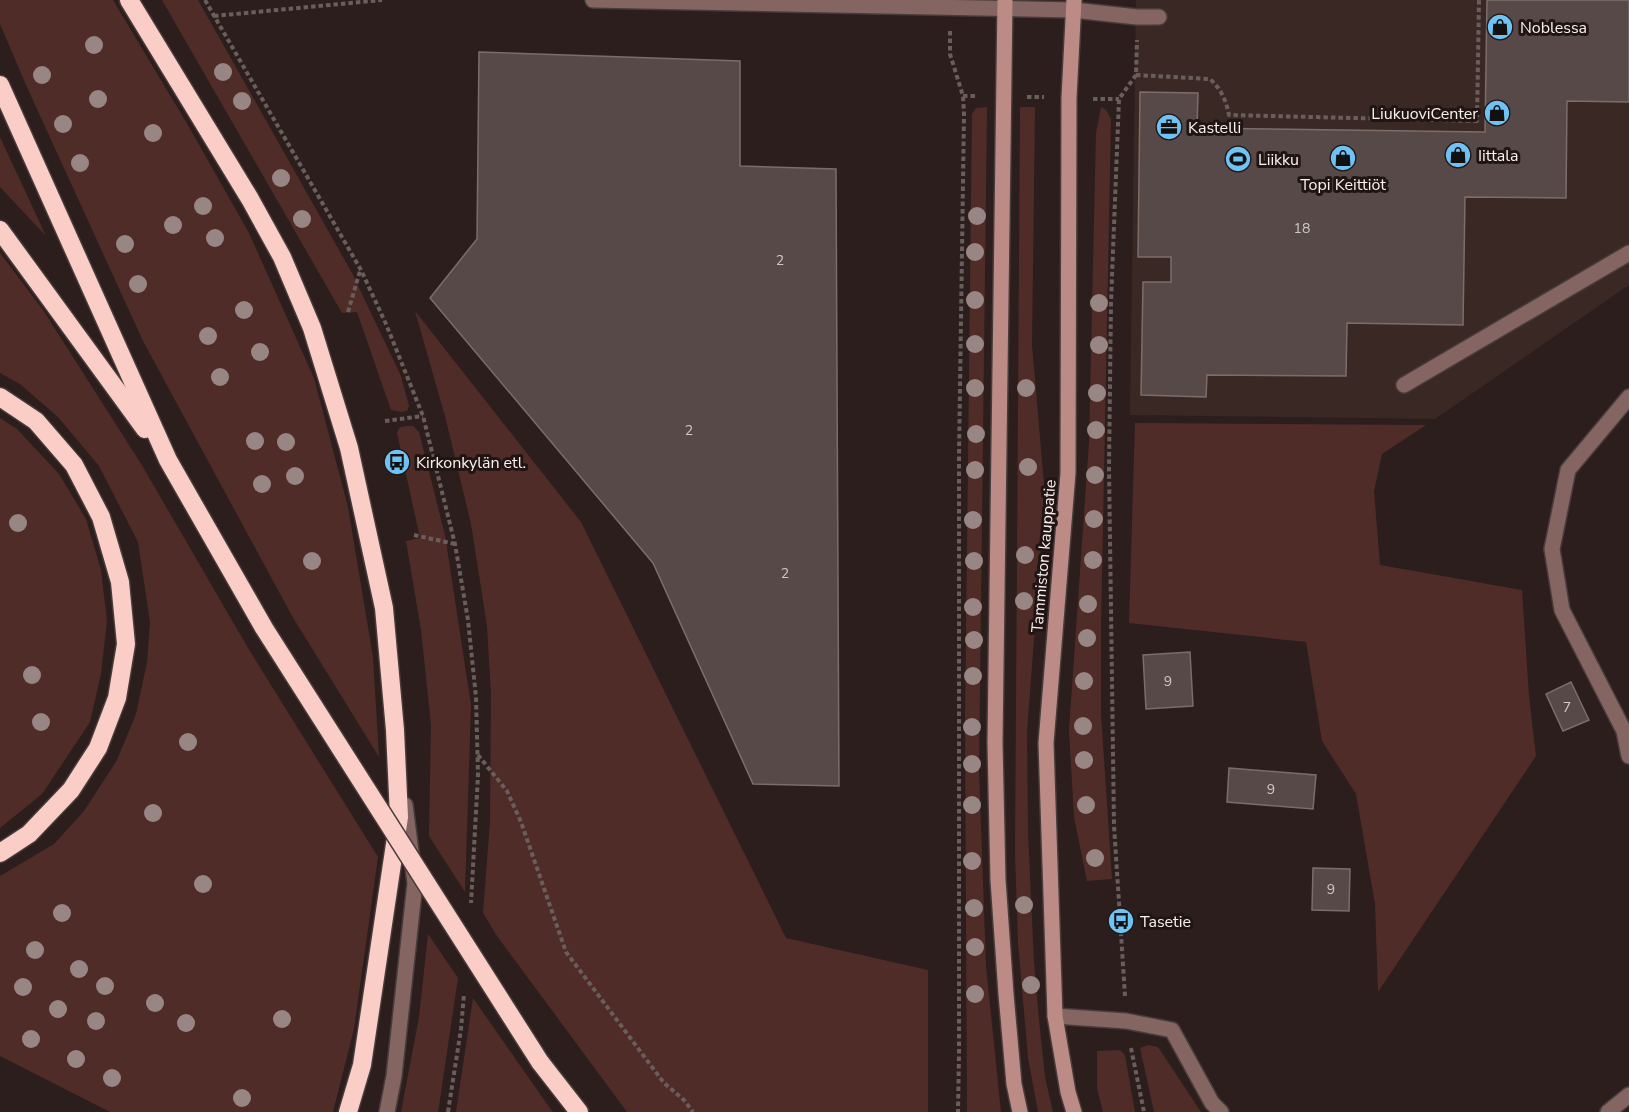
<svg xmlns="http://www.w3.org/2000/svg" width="1629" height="1112" viewBox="0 0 1629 1112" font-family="'Nunito Sans',sans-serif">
<rect width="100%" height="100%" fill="#2b1e1d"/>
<!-- built -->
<path fill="#3a2825" d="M1136,0H1629V285L1435,419L1130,415Z"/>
<!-- green -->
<g fill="#502c28">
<path d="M0,0H113L189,127L249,233L314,378L348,507L373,657L379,757L292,616L143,341L26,85L0,24Z"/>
<path d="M162,0H198L352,273L401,376L409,406L407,411L401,412L391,410L357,312L342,313Z"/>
<path d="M987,107L979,769L986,966L1001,1112H967L965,720L972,114L976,108Z"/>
<path d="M1020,107H1035L1032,345L1044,484L1042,534L1027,732L1028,832L1034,962L1039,1020L1045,1077L1053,1112H1038L1028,1058L1018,943L1015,853Z"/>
<path d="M1101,107L1106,110L1111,119L1101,627V714L1112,879L1087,881L1074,817L1069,730L1089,442L1096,133Z"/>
<path d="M0,137L46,236L0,187Z"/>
<path d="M0,253L43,310L143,467L248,648L378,857L354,1029L333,1112H110L0,1056V876L54,844L84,811L117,760L136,714L147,662L150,622L138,542L99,466L58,417L20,384L0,373Z"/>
<path d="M415,311L581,522L786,938L928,970V1112H627L497,936L483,913L490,821L491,695L487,626L471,524L446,420Z"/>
<path d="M0,418L17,429L59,474L86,519L101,570L107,621L101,674L90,722L42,794L0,828Z"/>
<path d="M1135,423L1426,425L1382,454L1374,491L1380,565L1522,590L1529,696L1536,756L1378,992L1375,904L1356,794L1322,741L1306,642L1129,623Z"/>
<path d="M406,426H413L419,432L445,535L471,705L465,892L429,836L431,725L421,630L406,541L420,538L397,433L399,428Z"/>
<path d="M428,934L458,978L439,1106L438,1112H401L419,1017Z"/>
<path d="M473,998L547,1104L553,1112H456Z"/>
<path d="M1149,1045L1158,1047L1201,1112H1154L1140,1048Z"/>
<path d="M1120,1050L1125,1055L1135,1112H1103L1097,1088V1051Z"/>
</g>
<!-- building -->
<g fill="#574947" stroke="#7c6d6b" stroke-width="1.5">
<path d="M1487,0H1629V102L1567,101L1566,198L1465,197L1463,325L1347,323L1346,376L1207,375L1206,397L1141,395L1143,282H1171V257H1138L1140,92L1198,93L1197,128L1485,132Z"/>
<path d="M479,52L740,61V166L836,169L839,786L753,784L653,563L430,298L477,239Z"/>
<path d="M1190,652L1193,706L1146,709L1143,655Z"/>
<path d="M1571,682L1589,720L1563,731L1546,694Z"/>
<path d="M1229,768L1316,775L1313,809L1227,802Z"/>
<path d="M1313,868L1350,869L1349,911L1312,910Z"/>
</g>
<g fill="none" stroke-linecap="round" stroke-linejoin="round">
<!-- service casing -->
<g stroke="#483c3b" stroke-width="18">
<g id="service">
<path d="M1073,10L1137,17H1159"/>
<path d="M1404,385L1629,253"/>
<path d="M1629,397L1568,470L1552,549L1562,610L1624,731L1629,756"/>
<path d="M1055,1016L1126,1021L1172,1030L1212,1103L1221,1112"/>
<path d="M387,1112L394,1076L415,883L405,805"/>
<path d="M1608,1112L1629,1095"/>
</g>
</g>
<!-- minor casing -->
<g stroke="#483c3b" stroke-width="18">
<path id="minor" d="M593,0L1073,10"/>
</g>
<!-- secondary casing -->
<g stroke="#483c3b" stroke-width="18">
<g id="secondary">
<path d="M1005,0L995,743L998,880L1006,994L1014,1084L1020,1112"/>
<path d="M1074,0L1069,98L1068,473L1046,743L1055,1016L1068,1092L1074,1112"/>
</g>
</g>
<!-- motorway casing -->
<g stroke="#483c3b" stroke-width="21">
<g id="motorway">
<path d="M129,0L250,199L282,257L312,328L349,448L384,608L395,730L399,817L362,1065L348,1112"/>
<path d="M0,85L168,460L264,628"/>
<path d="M0,230L145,429"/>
<path d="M0,397L36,421L74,465L101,517L120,582L126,644L117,698L98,748L71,790L29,834L0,853"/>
<path d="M540,1062L579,1112"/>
</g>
</g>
<!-- path -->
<g stroke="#695e5c" stroke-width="4" stroke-dasharray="4.5 3" stroke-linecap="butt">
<path d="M205,0L361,270L386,324L423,416L455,544L468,620L476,697L478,775L471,903"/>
<path d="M214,16L382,0"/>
<path d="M950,31V54L963,96L964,114L959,457V1054L958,1112"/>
<path d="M1136,75L1210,79C1221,89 1226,100 1229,115L1477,121L1479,0"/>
<path d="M963,96H978"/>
<path d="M1027,97H1044"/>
<path d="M1093,99H1119"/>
<path d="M348,312L360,271"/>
<path d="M385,421L423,416"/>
<path d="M414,535L455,544"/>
<path d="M478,755L507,791L521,822L566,952L664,1083L684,1100L693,1112"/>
<path d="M1125,996L1114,825L1109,467L1111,302L1119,99L1136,75L1137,40"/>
<path d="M1131,1048L1144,1112"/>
<path d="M448,1112L461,1029L464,994"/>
</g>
<!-- service -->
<use href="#service" stroke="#846561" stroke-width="15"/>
<!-- minor -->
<use href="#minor" stroke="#846561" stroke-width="15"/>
<!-- secondary -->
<use href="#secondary" stroke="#bc8b85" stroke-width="15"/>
<!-- motorway -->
<use href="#motorway" stroke="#fbcdc7" stroke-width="18"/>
<!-- motorway-bridge casing -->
<g stroke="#483c3b" stroke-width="21" stroke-linecap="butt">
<path id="motorway-bridge" d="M264,628L540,1062"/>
</g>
<!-- motorway-bridge -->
<use href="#motorway-bridge" stroke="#fbcdc7" stroke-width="18"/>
</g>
<!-- trees -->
<g fill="#988684">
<circle cx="94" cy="45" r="9"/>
<circle cx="223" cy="72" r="9"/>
<circle cx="42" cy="75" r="9"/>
<circle cx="98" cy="99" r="9"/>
<circle cx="242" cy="101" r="9"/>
<circle cx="63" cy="124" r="9"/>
<circle cx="153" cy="133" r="9"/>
<circle cx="80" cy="163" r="9"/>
<circle cx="281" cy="178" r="9"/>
<circle cx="203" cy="206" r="9"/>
<circle cx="977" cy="216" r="9"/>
<circle cx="302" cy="219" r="9"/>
<circle cx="173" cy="225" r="9"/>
<circle cx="215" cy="238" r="9"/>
<circle cx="125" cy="244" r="9"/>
<circle cx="975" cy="252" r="9"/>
<circle cx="138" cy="284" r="9"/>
<circle cx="975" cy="300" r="9"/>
<circle cx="1099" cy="303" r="9"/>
<circle cx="244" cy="310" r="9"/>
<circle cx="208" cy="336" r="9"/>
<circle cx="975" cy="344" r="9"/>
<circle cx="1099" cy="345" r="9"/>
<circle cx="260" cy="352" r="9"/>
<circle cx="220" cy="377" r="9"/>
<circle cx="975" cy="388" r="9"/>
<circle cx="1026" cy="388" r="9"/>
<circle cx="1097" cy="393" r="9"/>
<circle cx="1096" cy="430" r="9"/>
<circle cx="976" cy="434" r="9"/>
<circle cx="255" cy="441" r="9"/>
<circle cx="286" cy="442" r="9"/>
<circle cx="1028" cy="467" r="9"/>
<circle cx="975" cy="470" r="9"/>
<circle cx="1095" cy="475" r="9"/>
<circle cx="295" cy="476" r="9"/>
<circle cx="262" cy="484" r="9"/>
<circle cx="1094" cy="519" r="9"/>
<circle cx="973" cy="520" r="9"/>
<circle cx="18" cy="523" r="9"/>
<circle cx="1025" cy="555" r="9"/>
<circle cx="1093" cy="560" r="9"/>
<circle cx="312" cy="561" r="9"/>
<circle cx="974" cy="561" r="9"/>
<circle cx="1024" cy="601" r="9"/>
<circle cx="1088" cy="604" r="9"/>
<circle cx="973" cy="607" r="9"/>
<circle cx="1087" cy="638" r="9"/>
<circle cx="974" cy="640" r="9"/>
<circle cx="32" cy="675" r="9"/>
<circle cx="973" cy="676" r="9"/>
<circle cx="1084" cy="681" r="9"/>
<circle cx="41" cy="722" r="9"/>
<circle cx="1083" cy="726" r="9"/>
<circle cx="972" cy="727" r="9"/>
<circle cx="188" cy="742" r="9"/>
<circle cx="1084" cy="760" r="9"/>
<circle cx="972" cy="764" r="9"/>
<circle cx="972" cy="805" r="9"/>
<circle cx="1086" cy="805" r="9"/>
<circle cx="153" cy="813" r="9"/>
<circle cx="1095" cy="858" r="9"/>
<circle cx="972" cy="861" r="9"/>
<circle cx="203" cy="884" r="9"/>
<circle cx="1024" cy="905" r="9"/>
<circle cx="974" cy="908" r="9"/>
<circle cx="62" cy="913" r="9"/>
<circle cx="975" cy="947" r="9"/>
<circle cx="35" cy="950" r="9"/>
<circle cx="79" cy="969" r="9"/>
<circle cx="1031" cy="985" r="9"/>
<circle cx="105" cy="986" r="9"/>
<circle cx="23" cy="987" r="9"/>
<circle cx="975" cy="994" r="9"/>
<circle cx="155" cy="1003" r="9"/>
<circle cx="58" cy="1009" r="9"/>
<circle cx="282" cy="1019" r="9"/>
<circle cx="96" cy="1021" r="9"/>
<circle cx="186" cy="1023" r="9"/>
<circle cx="31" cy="1039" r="9"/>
<circle cx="76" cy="1059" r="9"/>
<circle cx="112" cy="1078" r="9"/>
<circle cx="242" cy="1098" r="9"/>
</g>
<!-- icons -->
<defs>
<g id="shop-disc" transform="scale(1.35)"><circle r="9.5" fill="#6fc2f4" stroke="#211514"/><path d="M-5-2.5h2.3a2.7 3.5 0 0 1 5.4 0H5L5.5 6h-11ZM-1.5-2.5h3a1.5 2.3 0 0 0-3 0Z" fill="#111"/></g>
<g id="office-disc" transform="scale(1.35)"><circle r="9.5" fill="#6fc2f4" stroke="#211514"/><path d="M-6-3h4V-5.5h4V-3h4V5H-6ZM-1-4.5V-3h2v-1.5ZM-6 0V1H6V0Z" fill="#111"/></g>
<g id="stadium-disc" transform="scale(1.35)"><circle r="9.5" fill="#6fc2f4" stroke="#211514"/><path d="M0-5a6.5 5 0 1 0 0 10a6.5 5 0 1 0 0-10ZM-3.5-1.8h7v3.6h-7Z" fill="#111"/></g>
<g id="bus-disc" transform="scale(1.35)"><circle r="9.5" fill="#6fc2f4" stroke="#211514"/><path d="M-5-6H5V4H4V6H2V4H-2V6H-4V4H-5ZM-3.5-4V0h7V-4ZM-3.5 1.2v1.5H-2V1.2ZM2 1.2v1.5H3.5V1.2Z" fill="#111"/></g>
</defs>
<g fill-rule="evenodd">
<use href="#shop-disc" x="1500" y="27"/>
<use href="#shop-disc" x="1497" y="113"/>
<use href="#office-disc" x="1169" y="127"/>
<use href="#shop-disc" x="1458" y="155"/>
<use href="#shop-disc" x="1343" y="158"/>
<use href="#stadium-disc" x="1238" y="159"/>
<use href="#bus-disc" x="397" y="462"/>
<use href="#bus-disc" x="1121" y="921"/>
</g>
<g text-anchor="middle" stroke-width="6" stroke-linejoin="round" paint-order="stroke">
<!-- number labels -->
<g font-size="14" fill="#d1c8c6">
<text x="1302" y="233">18</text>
<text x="780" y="265">2</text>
<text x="689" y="435">2</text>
<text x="785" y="578">2</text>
<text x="1168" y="686">9</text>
<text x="1567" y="712">7</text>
<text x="1271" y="794">9</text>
<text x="1331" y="894">9</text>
</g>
<!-- poi labels -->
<g font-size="16" fill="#faf2f0" stroke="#211514" text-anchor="start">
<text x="1520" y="33">Noblessa</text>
<text x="1478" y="119" text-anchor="end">LiukuoviCenter</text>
<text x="1188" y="133">Kastelli</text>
<text x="1478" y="161">Iittala</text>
<text x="1258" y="165">Liikku</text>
<text x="1343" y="190" text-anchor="middle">Topi Keittiöt</text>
<text x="416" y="468">Kirkonkylän etl.</text>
<text x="1140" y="927">Tasetie</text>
</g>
<!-- street labels -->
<g font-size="16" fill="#faf2f0" stroke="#211514">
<text transform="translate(1043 556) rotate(-85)" y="6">Tammiston kauppatie</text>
</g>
</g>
</svg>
